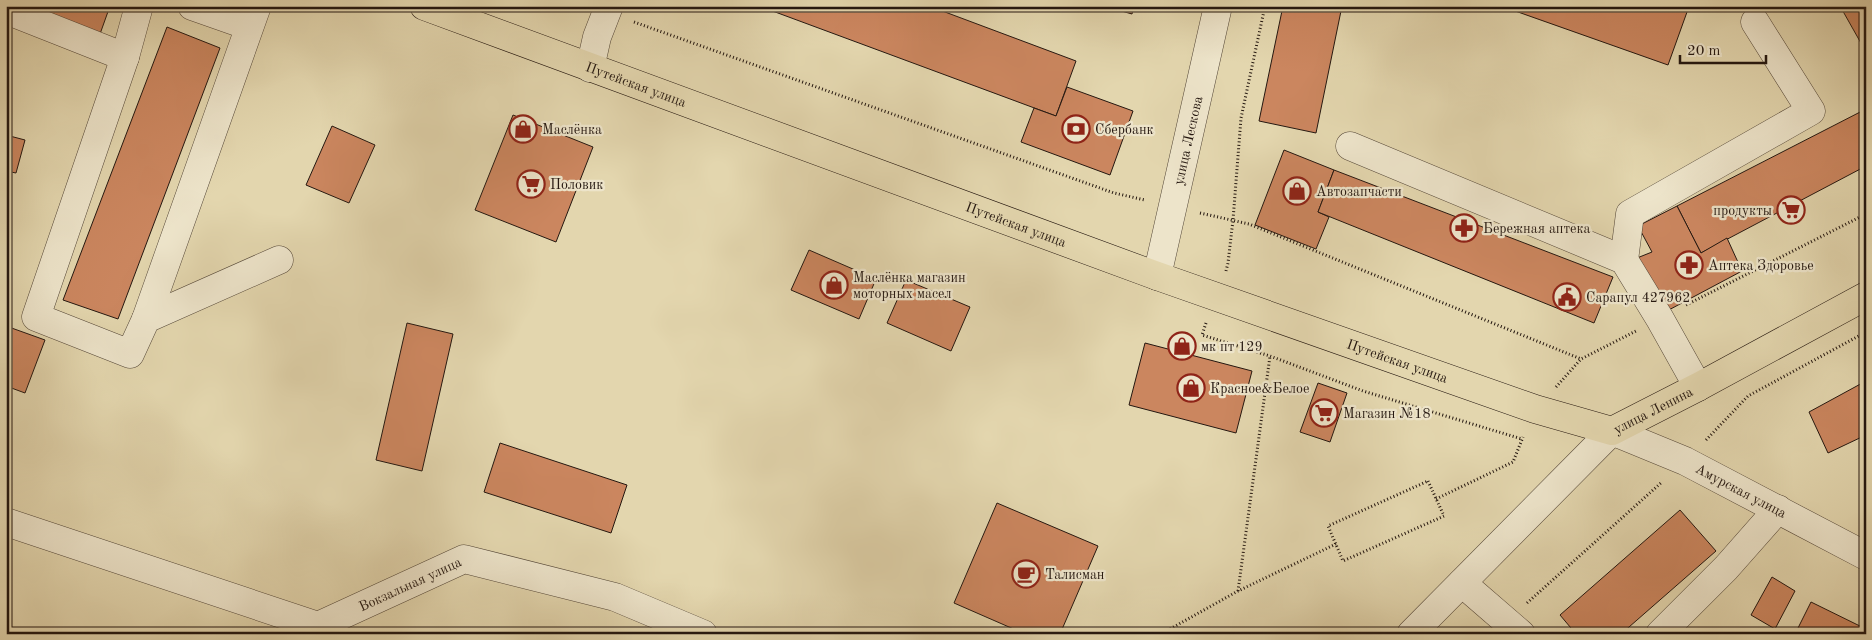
<svg xmlns="http://www.w3.org/2000/svg" width="1872" height="640" viewBox="0 0 1872 640" font-family="'Old Standard TT',serif">
<rect width="100%" height="100%" fill="#e3d6ae"/>
<filter id="stains"><feTurbulence type="fractalNoise" baseFrequency=".004" numOctaves="4"/><feColorMatrix values="0 0 0 0 .2 0 0 0 0 .09 0 0 0 0 .02 0 0 0 .5 -.17"/></filter>
<radialGradient id="worn" r=".72"><stop offset=".6" stop-color="#630" stop-opacity="0"/><stop offset="1" stop-color="#630" stop-opacity=".3"/></radialGradient>
<!-- building -->
<g fill="#cb865f" stroke="#241710">
<path d="M25,6H110L100,34Z"/>
<path d="M759,6H929L1076,61L1056,116Z"/>
<path d="M1104,6H1134L1132,14Z"/>
<path d="M1283,6H1342L1316,133L1259,121Z"/>
<path d="M1501,6H1670L1687,12L1668,65Z"/>
<path d="M1840,6H1866V52Z"/>
<path d="M167,27L220,48L118,319L63,300Z"/>
<path d="M1067,87L1133,111L1110,175L1021,142L1034,108L1056,116Z"/>
<path d="M1866,109V166L1701,253L1677,206Z"/>
<path d="M513,115L593,147L556,242L475,210Z"/>
<path d="M332,126L375,145L349,203L306,185Z"/>
<path d="M6,135L25,140L16,173L6,171Z"/>
<path d="M1284,150L1334,170L1318,212L1329,217L1316,249L1255,225Z"/>
<path d="M1334,170L1613,277L1594,323L1318,212Z"/>
<path d="M1677,206L1701,253L1727,238L1742,271L1665,312L1637,258L1652,252L1638,226Z"/>
<path d="M809,250L876,279L859,319L791,290Z"/>
<path d="M906,280L970,307L951,351L887,323Z"/>
<path d="M407,323L453,334L422,471L376,460Z"/>
<path d="M6,326L45,340L25,393L6,386Z"/>
<path d="M1145,343L1252,371L1236,433L1129,405Z"/>
<path d="M1866,381V435L1828,453L1809,412Z"/>
<path d="M1318,383L1347,393L1330,442L1300,432Z"/>
<path d="M500,443L627,485L611,533L484,492Z"/>
<path d="M997,503L1098,546L1060,634H1025L954,603Z"/>
<path d="M1680,510L1716,551L1621,634H1576L1560,615Z"/>
<path d="M1772,577L1795,591L1775,629L1751,615Z"/>
<path d="M1811,602L1866,629V634H1795Z"/>
</g>
<g fill="none" stroke-linecap="round" stroke-linejoin="round">
<!-- minor casing -->
<g stroke="#544738" stroke-width="29">
<g id="minor">
<path d="M139,6L125,57L36,317L130,354L146,319L279,260"/>
<path d="M192,6L249,26"/>
<path d="M6,10L125,57"/>
<path d="M590,68L597,37L609,6"/>
<path d="M1350,146L1624,260L1660,319L1698,387"/>
<path d="M1624,260L1630,214L1811,111L1755,22"/>
<path id="s1" d="M1157,276L1218,6"/>
<path d="M146,319L257,6"/>
<path id="s2" d="M6,522L318,626L464,559L615,597L703,634"/>
<path d="M1462,583L1521,634"/>
<path id="s3" d="M1411,634L1612,431L1685,461L1866,556"/>
<path d="M1660,634L1726,568L1778,509"/>
</g>
</g>
<!-- major casing -->
<g stroke="#241710" stroke-width="29">
<g id="major">
<path id="s4" d="M424,6L1157,276L1535,409L1612,431L1698,387L1866,296"/>
</g>
</g>
<!-- path -->
<g stroke="#241710" stroke-width="3" stroke-dasharray="1 2.5" stroke-linecap="butt">
<path d="M634,22L1114,193L1145,200"/>
<path d="M1200,213L1249,224L1581,359"/>
<path d="M1226,271L1228,263L1233,220L1241,118L1265,6"/>
<path d="M1686,305L1866,214"/>
<path d="M1206,323L1202,335L1270,356L1363,391L1522,439"/>
<path d="M1556,387L1581,359L1636,331"/>
<path d="M1706,440L1748,396L1866,332"/>
<path d="M1428,481L1444,516L1343,561L1328,526Z"/>
<path d="M1436,499L1513,462L1523,437"/>
<path d="M1238,591L1270,356"/>
<path d="M1527,603L1662,482"/>
<path d="M1161,634L1238,591L1336,544"/>
</g>
<!-- minor -->
<use href="#minor" stroke="#ede4ca" stroke-width="28"/>
<!-- major -->
<use href="#major" stroke="#e3d6ae" stroke-width="28"/>
</g>
<!-- icons -->
<defs>
<g id="shop-ring" transform="scale(1.4375)"><circle r="9.5" fill="#ede4ca" stroke="#8f2418" stroke-width="1.5"/><path d="M-5-2.5h2.3a2.7 3.5 0 0 1 5.4 0H5L5.5 6h-11ZM-1.5-2.5h3a1.5 2.3 0 0 0-3 0Z" fill="#8f2418"/></g>
<g id="bank-ring" transform="scale(1.4375)"><circle r="9.5" fill="#ede4ca" stroke="#8f2418" stroke-width="1.5"/><path d="M-6-4H6V4H-6ZM0-2.3a2.3 2.3 0 1 0 0 4.6a2.3 2.3 0 1 0 0-4.6Z" fill="#8f2418"/></g>
<g id="supermarket-ring" transform="scale(1.4375)"><circle r="9.5" fill="#ede4ca" stroke="#8f2418" stroke-width="1.5"/><path d="M-6-5.5h2.5l.6 2H6L4.5 2H-2.5L-4.4-4H-6ZM-1.5 3.2a1.3 1.3 0 1 0 .1 0ZM3 3.2a1.3 1.3 0 1 0 .1 0Z" fill="#8f2418"/></g>
<g id="pharmacy-ring" transform="scale(1.4375)"><circle r="9.5" fill="#ede4ca" stroke="#8f2418" stroke-width="1.5"/><path d="M-2-6h4v4h4v4h-4v4h-4v-4h-4v-4h4Z" fill="#8f2418"/></g>
<g id="civic-ring" transform="scale(1.4375)"><circle r="9.5" fill="#ede4ca" stroke="#8f2418" stroke-width="1.5"/><path d="M-.6-6.5H3V-4.5H.6V-3L4-1V1h2V6H-6V1h2V-1L-.6-3ZM-1.2 2.5V6h2.4V2.5Z" fill="#8f2418"/></g>
<g id="cafe-ring" transform="scale(1.4375)"><circle r="9.5" fill="#ede4ca" stroke="#8f2418" stroke-width="1.5"/><path d="M-5.5-4.5H6V0H3Q3 3.5 0 3.5H-2.5Q-5.5 3.5-5.5 0ZM3-3.2v2h1.7v-2ZM-6 4.5H4V6H-6Z" fill="#8f2418"/></g>
</defs>
<g fill-rule="evenodd">
<use href="#shop-ring" x="523" y="129"/>
<use href="#bank-ring" x="1076" y="129"/>
<use href="#supermarket-ring" x="531" y="184"/>
<use href="#shop-ring" x="1297" y="191"/>
<use href="#supermarket-ring" x="1791" y="210"/>
<use href="#pharmacy-ring" x="1464" y="228"/>
<use href="#pharmacy-ring" x="1689" y="265"/>
<use href="#shop-ring" x="834" y="285"/>
<use href="#civic-ring" x="1567" y="297"/>
<use href="#shop-ring" x="1182" y="346"/>
<use href="#shop-ring" x="1191" y="388"/>
<use href="#supermarket-ring" x="1324" y="413"/>
<use href="#cafe-ring" x="1026" y="574"/>
</g>
<g text-anchor="middle" stroke-width="4.5" stroke-linejoin="round" paint-order="stroke">
<!-- street labels -->
<g font-size="14" fill="#241710" stroke="#ede4ca">
<text dy="5" stroke="none"><textPath href="#s4" startOffset="226">Путейская улица</textPath></text>
<text dy="5" stroke="none"><textPath href="#s1" startOffset="139">улица Лескова</textPath></text>
<text dy="5" stroke="none"><textPath href="#s4" startOffset="631">Путейская улица</textPath></text>
<text dy="5" stroke="none"><textPath href="#s4" startOffset="1036">Путейская улица</textPath></text>
<text dy="5" stroke="none"><textPath href="#s4" startOffset="1308">улица Ленина</textPath></text>
<text dy="5" stroke="none"><textPath href="#s3" startOffset="428">Амурская улица</textPath></text>
<text dy="5" stroke="none"><textPath href="#s2" startOffset="430">Вокзальная улица</textPath></text>
</g>
<!-- poi labels -->
<g font-size="14" fill="#241710" stroke="#ede4ca" text-anchor="start">
<text x="542" y="134">Маслёнка</text>
<text x="1095" y="134">Сбербанк</text>
<text x="550" y="189">Половик</text>
<text x="1316" y="196">Автозапчасти</text>
<text x="1772" y="215" text-anchor="end">продукты</text>
<text x="1483" y="233">Бережная аптека</text>
<text x="1708" y="270">Аптека Здоровье</text>
<text x="853" y="282">Маслёнка магазин<tspan x="853" dy="16">моторных масел</tspan></text>
<text x="1586" y="302">Сарапул 427962</text>
<text x="1201" y="351">мк пт 129</text>
<text x="1210" y="393">Красное&amp;Белое</text>
<text x="1343" y="418">Магазин №18</text>
<text x="1045" y="579">Талисман</text>
</g>
</g>
<!-- margin -->
<rect width="1872" height="640" fill="none" stroke="#e3d6ae" stroke-width="25"/>
<rect x="8" y="8" width="1857" height="625" fill="none" stroke="#241710" stroke-width="2.5"/>
<rect x="12" y="12" width="1847" height="615" fill="none" stroke="#241710"/>
<!-- scale -->
<path d="M1680 55v8h86v-8" fill="none" stroke="#241710" stroke-width="2.5"/>
<text x="1687" y="55" font-size="15" fill="#241710" stroke="#ede4ca" stroke-width="4" paint-order="stroke">20 m</text>
<rect width="100%" height="100%" filter="url(#stains)"/>
<rect width="100%" height="100%" fill="url(#worn)"/>
</svg>
